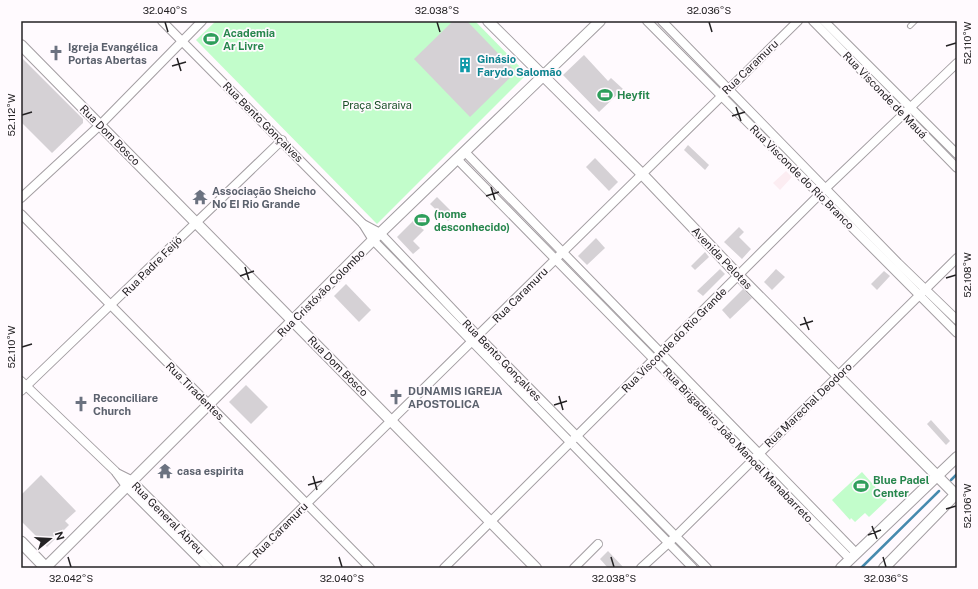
<svg xmlns="http://www.w3.org/2000/svg" width="978" height="589" viewBox="0 0 978 589" font-family="'Public Sans',sans-serif">
<rect width="100%" height="100%" fill="#fffafe"/>
<!-- commercial -->
<path fill="#fcedf2" d="M786,171L792,177L780,190L773,183Z"/>
<!-- green -->
<g fill="#c2fdcb">
<path d="M216,21H475L527,74L377,224L196,40Z"/>
<path d="M862,472L887,500L869,517L865,513L855,522L851,518L850,520L832,500Z"/>
</g>
<g fill="none" stroke-linecap="round" stroke-linejoin="round">
<!-- stream -->
<g stroke="#468aae" stroke-width="2.5">
<path d="M951,480L957,474"/>
<path d="M861,568L939,491"/>
</g>
</g>
<!-- building -->
<g fill="#d5d1d5">
<path d="M453,21H467L516,72L470,117L414,59Z"/>
<path d="M584,55L608,81L611,78L623,89L599,112L563,75Z"/>
<path d="M21,57L83,119V123L52,153L21,122Z"/>
<path d="M688,145L709,165L705,170L684,150Z"/>
<path d="M595,158L618,182L609,191L586,167Z"/>
<path d="M437,197L455,215L448,221L430,204Z"/>
<path d="M422,212L430,219L421,228L424,230L413,241L420,248L413,254L397,237Z"/>
<path d="M739,227L744,232L739,237L751,249L742,259L724,242Z"/>
<path d="M596,238L605,248L587,265L578,256Z"/>
<path d="M705,252L709,257L695,270L691,266Z"/>
<path d="M720,269L725,274L703,296L697,291Z"/>
<path d="M776,269L785,277L772,290L764,282Z"/>
<path d="M884,271L890,276L877,290L871,284Z"/>
<path d="M346,284L371,310L359,322L334,296Z"/>
<path d="M743,289L752,298L730,319L722,310Z"/>
<path d="M246,385L268,407L251,424L229,402Z"/>
<path d="M931,420L950,441L946,445L927,424Z"/>
<path d="M41,475L76,511L65,521L69,525L47,547L21,521V495Z"/>
<path d="M608,551L624,568H608L600,559Z"/>
</g>
<g fill="none" stroke-linecap="round" stroke-linejoin="round">
<!-- service casing -->
<g stroke="#a39ea2" stroke-width="6">
<path id="service" d="M910,26L915,21"/>
</g>
<!-- minor casing -->
<g stroke="#a39ea2" stroke-width="10">
<g id="minor">
<path d="M162,21L363,224L373,240L693,568"/>
<path d="M647,21L957,333"/>
<path d="M662,21L898,263L957,320"/>
<path d="M813,21L957,168"/>
<path d="M824,21L957,154"/>
<path d="M465,152L856,553"/>
<path d="M457,159L850,559"/>
<path d="M21,198L100,125L202,21"/>
<path d="M21,214L370,568"/>
<path d="M363,224L380,233L478,336L707,568"/>
<path d="M21,381L115,471L126,486L208,568"/>
<path d="M21,391L282,140"/>
<path d="M117,473L131,480L219,568"/>
<path d="M241,568L798,21"/>
<path d="M444,568L826,188L957,63"/>
<path d="M574,568L598,544"/>
<path d="M641,568L675,537L957,258"/>
</g>
</g>
<!-- tertiary casing -->
<g stroke="#a39ea2" stroke-width="12">
<g id="tertiary">
<path d="M488,21L642,174L739,276L957,496"/>
<path d="M21,45L536,568"/>
<path d="M46,567L373,240L600,21"/>
<path d="M841,568L957,457"/>
<path d="M884,568L957,493"/>
</g>
</g>
<!-- secondary casing -->
<g stroke="#a39ea2" stroke-width="13">
<path id="secondary" d="M21,542L46,568"/>
</g>
<!-- service -->
<use href="#service" stroke="#fff" stroke-width="4"/>
<!-- minor -->
<use href="#minor" stroke="#fff" stroke-width="8"/>
<!-- tertiary -->
<use href="#tertiary" stroke="#fff" stroke-width="10"/>
<!-- secondary -->
<use href="#secondary" stroke="#fff" stroke-width="11"/>
</g>
<!-- ticks -->
<path fill="none" stroke="#242224" stroke-width="1.5" d="M165,22L168,32M437,22L440,32M709,22L712,32M946,46L956,43M177,58L181,71M172,66L186,62M736,107L741,121M22,115L32,112M732,116L745,112M491,187L495,200M486,196L499,192M245,267L249,280M240,276L254,271M946,278L956,275M804,317L809,330M800,325L813,321M22,347L32,344M559,396L563,410M554,405L567,401M313,476L317,490M308,485L322,481M946,509L956,506M872,526L877,539M868,535L881,530M68,557L71,567M339,557L342,567M611,557L614,567M883,557L886,567"/>
<!-- icons -->
<defs>
<g id="stadium-bare" transform="scale(1.2)"><path d="M0-5a6.5 5 0 1 0 0 10a6.5 5 0 1 0 0-10ZM-3.5-1.8h7v3.6h-7Z" fill="#2e9e5b" stroke="#fffafe" stroke-width="2.5" paint-order="stroke"/></g>
<g id="church-bare" transform="scale(1.2)"><path d="M-1.2-6h2.4v3.5h3.3v2.4h-3.3V6h-2.4V-.1h-3.3v-2.4h3.3Z" fill="#6b7280" stroke="#fffafe" stroke-width="2.5" paint-order="stroke"/></g>
<g id="building-bare" transform="scale(1.2)"><path d="M-4-6H4V6H1V3H-1V6H-4ZM-2.5-4.3h1.7v1.8h-1.7ZM.8-4.3h1.7v1.8H.8ZM-2.5-1h1.7V.8h-1.7ZM.8-1h1.7V.8H.8Z" fill="#0f9aa8" stroke="#fffafe" stroke-width="2.5" paint-order="stroke"/></g>
<g id="temple-bare" transform="scale(1.2)"><path d="M0-6L5-2H3V0L6.5 2.5H4V6H1.5V3h-3V6H-4V2.5H-6.5L-3 0V-2H-5Z" fill="#6b7280" stroke="#fffafe" stroke-width="2.5" paint-order="stroke"/></g>
</defs>
<g fill-rule="evenodd">
<use href="#stadium-bare" x="211" y="39"/>
<use href="#church-bare" x="56" y="53"/>
<use href="#building-bare" x="465" y="65"/>
<use href="#stadium-bare" x="605" y="95"/>
<use href="#temple-bare" x="200" y="197"/>
<use href="#stadium-bare" x="422" y="220"/>
<use href="#church-bare" x="396" y="397"/>
<use href="#church-bare" x="81" y="404"/>
<use href="#temple-bare" x="165" y="471"/>
<use href="#stadium-bare" x="861" y="486"/>
</g>
<g text-anchor="middle" stroke-width="3.5" stroke-linejoin="round" paint-order="stroke">
<!-- leisure labels -->
<g font-size="11" font-weight="bold" fill="#27864d" stroke="#fffafe" text-anchor="start">
<text x="223" y="37">Academia<tspan x="223" dy="13">Ar Livre</tspan></text>
<text x="617" y="99">Heyfit</text>
<text x="434" y="218">(nome<tspan x="434" dy="13">desconhecido)</tspan></text>
<text x="873" y="484">Blue Padel<tspan x="873" dy="13">Center</tspan></text>
</g>
<!-- worship labels -->
<g font-size="11" font-weight="bold" fill="#5b616d" stroke="#fffafe" text-anchor="start">
<text x="68" y="51">Igreja Evangélica<tspan x="68" dy="13">Portas Abertas</tspan></text>
<text x="212" y="195">Associação Sheicho<tspan x="212" dy="13">No EI Rio Grande</tspan></text>
<text x="408" y="395">DUNAMIS IGREJA<tspan x="408" dy="13">APOSTOLICA</tspan></text>
<text x="93" y="402">Reconciliare<tspan x="93" dy="13">Church</tspan></text>
<text x="177" y="475">casa espirita</text>
</g>
<!-- culture labels -->
<g font-size="11" font-weight="bold" fill="#0d838f" stroke="#fffafe" text-anchor="start">
<text x="477" y="63">Ginásio<tspan x="477" dy="13">Farydo Salomão</tspan></text>
</g>
<!-- street labels -->
<g font-size="11" fill="#242224" stroke="#fffafe">
<text transform="translate(750 67) rotate(-44)" y="4">Rua Caramuru</text>
<text transform="translate(885 95) rotate(46)" y="4">Rua Visconde de Mauá</text>
<text transform="translate(263 122) rotate(45)" y="4">Rua Bento Gonçalves</text>
<text transform="translate(110 135) rotate(45)" y="4">Rua Dom Bosco</text>
<text transform="translate(802 177) rotate(45)" y="4">Rua Visconde do Rio Branco</text>
<text transform="translate(722 258) rotate(46)" y="4">Avenida Pelotas</text>
<text transform="translate(152 266) rotate(-45)" y="4">Rua Padre Feijó</text>
<text transform="translate(321 293) rotate(-45)" y="4">Rua Cristóvão Colombo</text>
<text transform="translate(520 295) rotate(-45)" y="4">Rua Caramuru</text>
<text transform="translate(674 340) rotate(-45)" y="4">Rua Visconde do Rio Grande</text>
<text transform="translate(502 360) rotate(46)" y="4">Rua Bento Gonçalves</text>
<text transform="translate(338 366) rotate(45)" y="4">Rua Dom Bosco</text>
<text transform="translate(195 391) rotate(45)" y="4">Rua Tiradentes</text>
<text transform="translate(808 405) rotate(-44)" y="4">Rua Marechal Deodoro</text>
<text transform="translate(738 445) rotate(46)" y="4">Rua Brigadeiro João Manoel Menabarreto</text>
<text transform="translate(168 518) rotate(45)" y="4">Rua General Abreu</text>
<text transform="translate(280 530) rotate(-45)" y="4">Rua Caramuru</text>
</g>
<!-- park labels -->
<g font-size="11" fill="#174d25" stroke="#fffafe">
<text x="377" y="109">Praça Saraiva</text>
</g>
</g>
<!-- border -->
<rect width="978" height="589" fill="none" stroke="#fffafe" stroke-width="44"/>
<!-- north arrow -->
<g transform="translate(50 539) rotate(72)" stroke="#fffafe" stroke-width="3" paint-order="stroke">
<path d="M0-3L7 15L0 10L-7 15Z" fill="#242224"/>
<text y="-6" font-size="11" font-weight="bold" text-anchor="middle" fill="#242224">N</text>
</g>
<rect x="22" y="22" width="934" height="545" fill="none" stroke="#242224" stroke-width="1.5"/>
<g font-size="10" text-anchor="middle" fill="#242224">
<text x="165" y="14">32.040°S</text>
<text x="437" y="14">32.038°S</text>
<text x="709" y="14">32.036°S</text>
<text transform="translate(967 43) rotate(-90)" y="4">52.110°W</text>
<text transform="translate(11 115) rotate(-90)" y="4">52.112°W</text>
<text transform="translate(967 275) rotate(-90)" y="4">52.108°W</text>
<text transform="translate(11 347) rotate(-90)" y="4">52.110°W</text>
<text transform="translate(967 506) rotate(-90)" y="4">52.106°W</text>
<text x="71" y="582">32.042°S</text>
<text x="342" y="582">32.040°S</text>
<text x="614" y="582">32.038°S</text>
<text x="886" y="582">32.036°S</text>
</g>
</svg>
